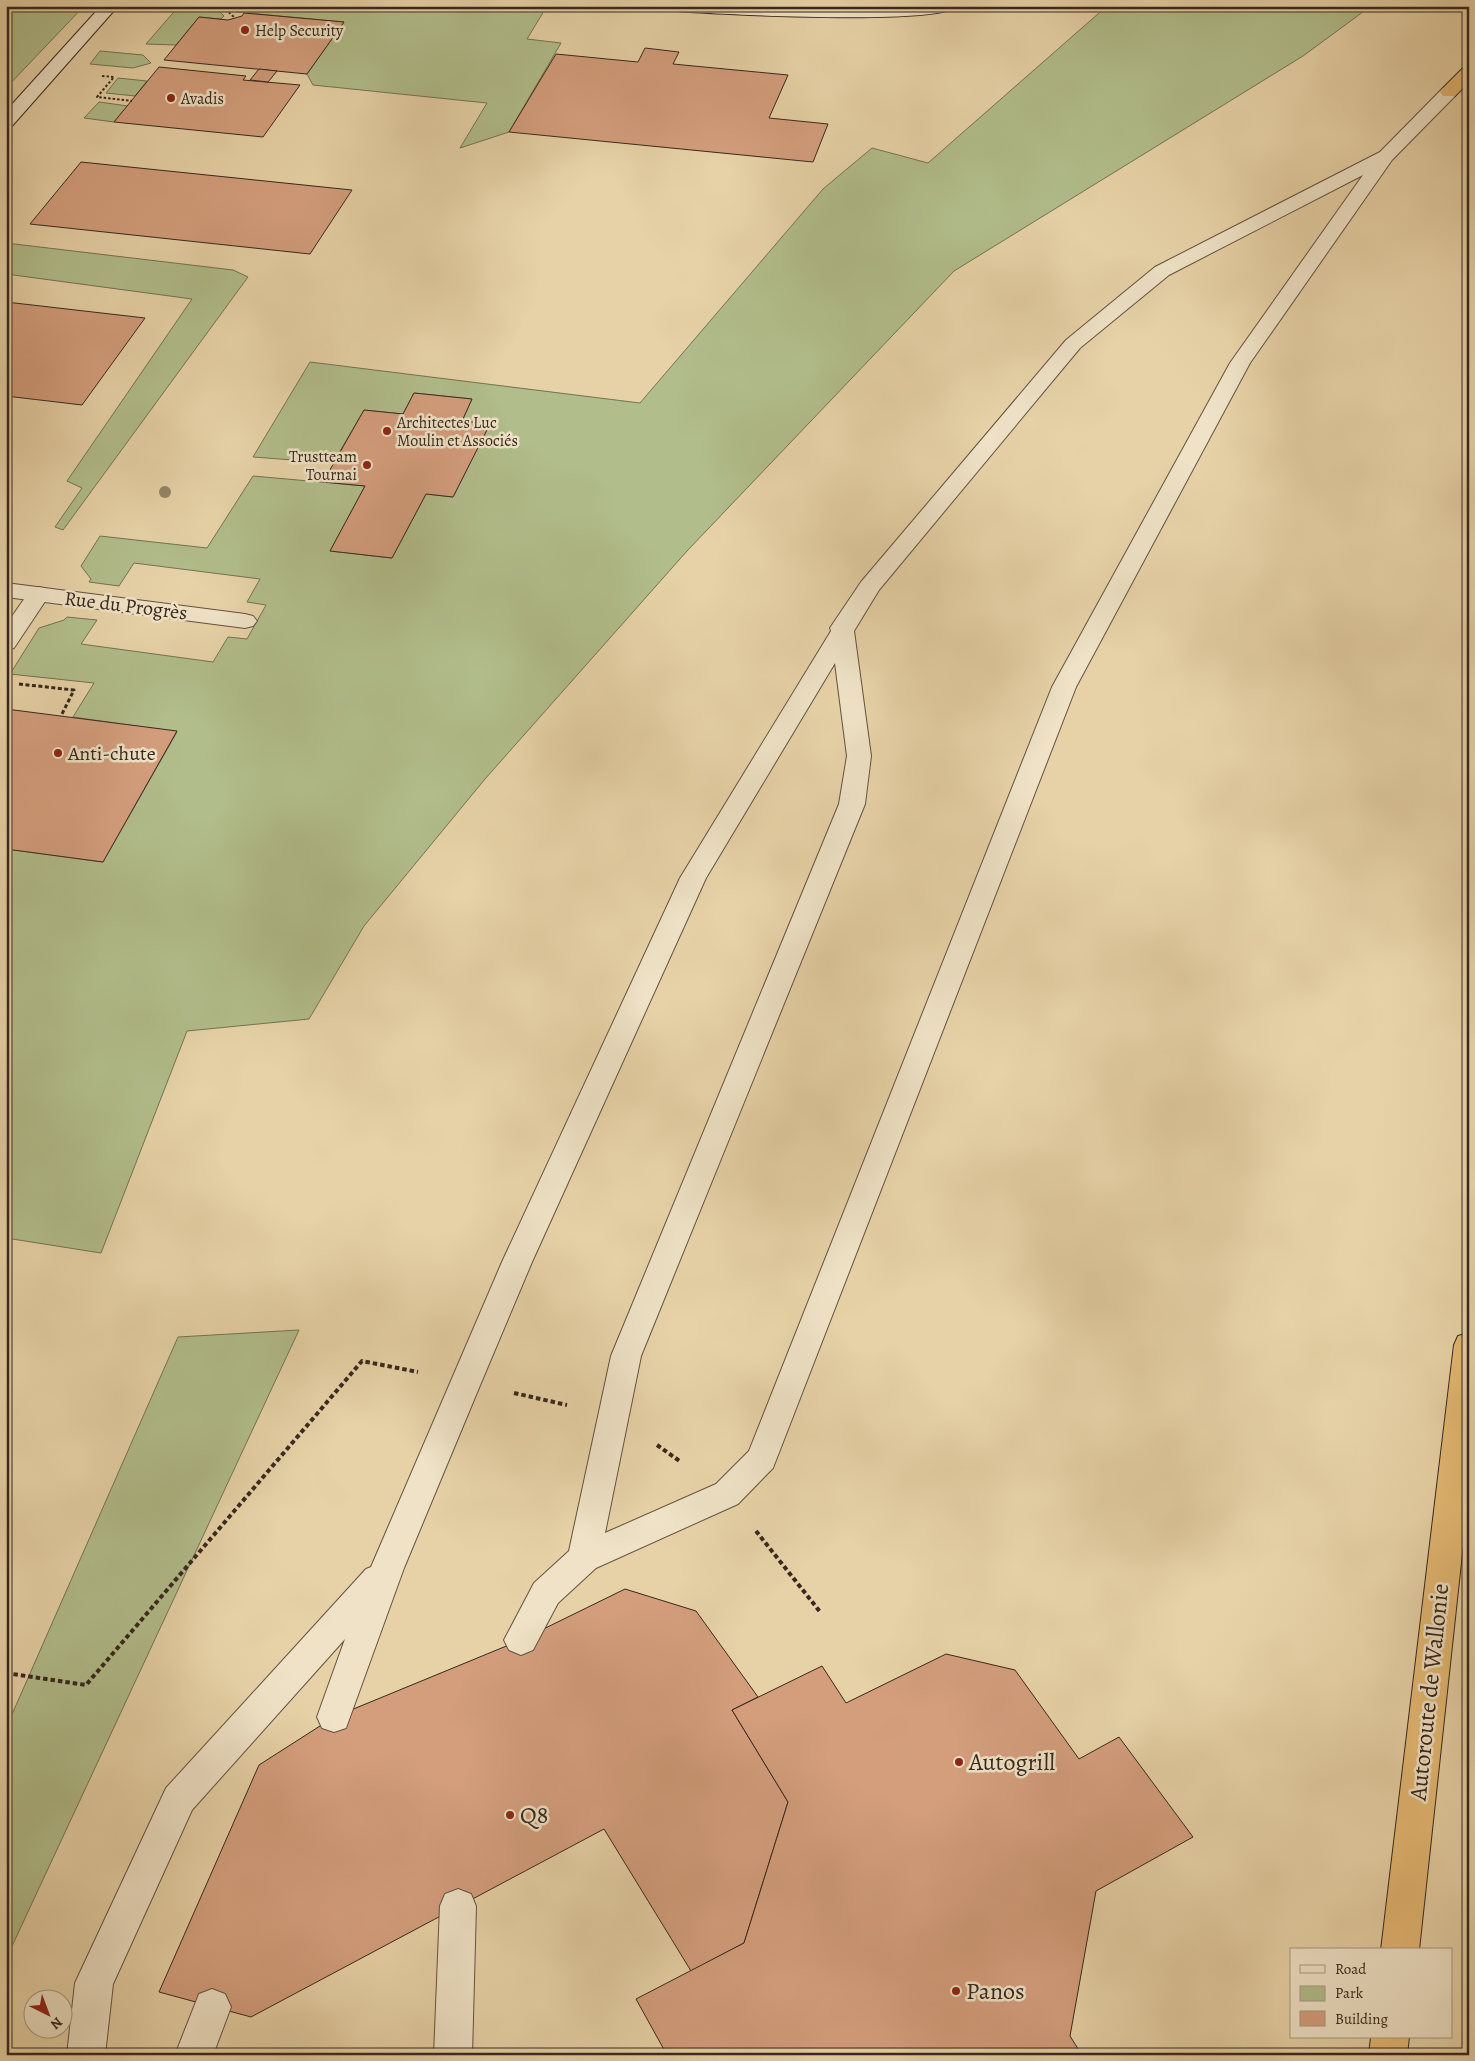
<svg xmlns="http://www.w3.org/2000/svg" width="1475" height="2061" viewBox="0 0 1475 2061" font-family="Alegreya,serif">
<rect width="100%" height="100%" fill="#e7d2a7"/>
<filter id="stains"><feTurbulence type="fractalNoise" baseFrequency=".004" numOctaves="4"/><feColorMatrix values="0 0 0 0 .2 0 0 0 0 .09 0 0 0 0 .02 0 0 0 .5 -.17"/></filter>
<radialGradient id="worn" r=".72"><stop offset=".6" stop-color="#630" stop-opacity="0"/><stop offset="1" stop-color="#630" stop-opacity=".3"/></radialGradient>
<!-- green -->
<g fill="#b1bd8b" stroke="#747255">
<path d="M6,6H84L6,88Z"/>
<path d="M179,6H214L224,16L221,19L199,17L176,45L146,44Z"/>
<path d="M228,6H547L527,39L561,43L509,132L460,148L487,103L313,85L307,74L344,22L236,12Z"/>
<path d="M1107,6H1371L1303,56L954,271L687,551L485,779L364,926L309,1019L187,1031L101,1253L6,1238V849L103,862L177,732L73,717L94,683L10,674L39,628L64,620L67,617L97,620L81,644L213,662L228,637L247,639L266,605L247,602L260,579L134,563L119,586L89,582L91,579L81,566L100,536L207,548L253,476L365,486L330,551L392,558L426,494L453,497L489,424L462,421L472,399L414,393L403,414L364,410L333,463L253,457L310,362L640,403L823,189L872,148L928,163Z"/>
<path d="M100,51L143,55L151,63L133,68L90,64Z"/>
<path d="M118,78L147,81L135,96L106,93Z"/>
<path d="M99,102L128,106L114,122L84,118Z"/>
<path d="M6,243L233,270L248,277L63,530L55,527L82,488L67,481L192,299L6,274Z"/>
<path d="M299,1330L6,1959V1728L178,1337Z"/>
</g>
<!-- building -->
<g fill="#d49e7d" stroke="#37281f">
<path d="M244,13L344,22L307,74L164,60L199,17L228,20L242,16Z"/>
<path d="M645,48L679,52L673,64L788,75L769,118L828,124L813,162L509,132L556,54L638,62Z"/>
<path d="M159,67L246,76L243,80L300,85L263,137L114,122Z"/>
<path d="M259,69L277,71L268,82L250,80Z"/>
<path d="M81,162L352,190L310,254L30,224Z"/>
<path d="M6,302L145,318L82,405L6,396Z"/>
<path d="M414,393L472,399L462,421L490,424L453,497L426,494L392,558L330,551L365,486L323,482L364,410L403,414Z"/>
<path d="M6,709L177,731L103,862L6,849Z"/>
<path d="M625,1589L696,1611L758,1697L732,1710L788,1802L744,1943L691,1971L604,1829L251,2017L159,1992L259,1765L334,1717L521,1640Z"/>
<path d="M946,1654L1015,1670L1079,1759L1119,1737L1193,1837L1096,1891L1070,2036L1082,2055H667L636,1999L744,1943L788,1802L732,1710L822,1666L846,1703Z"/>
</g>
<g fill="none" stroke-linecap="round" stroke-linejoin="round">
<!-- lane casing -->
<g stroke="#635241" stroke-width="2">
<g id="lane">
<path d="M1449,87L1455,88L1458,92L1455,96L1392,160L1250,363L1076,687L773,1468L738,1504L596,1568L558,1603L533,1650L521,1655L509,1650L504,1640L534,1583L569,1551L611,1356L839,804L847,756L835,663L706,878L532,1262L481,1383L404,1568L346,1728L334,1732L322,1728L317,1717L345,1639L192,1810L113,1984L105,2055H67L75,1983L166,1788L366,1569L371,1567L502,1262L680,878L831,631L830,628L861,582L1066,340L1155,267L1380,152L1443,88ZM1363,175L1230,363L1052,687L749,1451L716,1484L605,1533L641,1356L865,804L871,756L854,631L879,590L1080,348L1169,275Z"/>
<path d="M39,587L47,589L50,594L14,648L6,650V625L31,589Z"/>
<path d="M458,1889L471,1894L476,1906L472,2055H434L440,1906L445,1894Z"/>
<path d="M212,1989L225,1994L231,2007L213,2055H175L199,1994Z"/>
</g>
</g>
<!-- street casing -->
<g stroke="#635241" stroke-width="2">
<path id="street" d="M6,583L245,614L253,616L257,621L253,626L245,628L6,597Z"/>
</g>
<!-- secondary casing -->
<g stroke="#37281f" stroke-width="2">
<g id="secondary">
<path d="M101,6H118L12,126L6,127V111Z"/>
<path d="M670,6H956C943,26 712,14 678,11Z"/>
</g>
</g>
<!-- highway casing -->
<g stroke="#37281f" stroke-width="2">
<g id="highway">
<path d="M1469,67V82L1455,96H1443L1440,92L1443,88L1463,68Z"/>
<path d="M1469,1333V1489L1419,1950H1381L1454,1345L1458,1336Z"/>
<path d="M1371,2037H1409L1407,2055H1369Z"/>
</g>
</g>
<!-- path-far2 -->
<g stroke="#37281f" stroke-width="2" stroke-dasharray="2.5 2" stroke-linecap="butt">
<path d="M222,6L235,18"/>
<path d="M102,76L114,77L97,97L132,101"/>
</g>
<!-- path-far1 -->
<path stroke="#37281f" stroke-width="3" stroke-dasharray="4 2.5" stroke-linecap="butt" d="M19,684L74,690L61,716"/>
<!-- path -->
<g stroke="#37281f" stroke-width="4" stroke-dasharray="4.5 3" stroke-linecap="butt">
<path d="M514,1393L567,1405"/>
<path d="M657,1445L681,1462"/>
<path d="M756,1531L821,1613"/>
<path d="M6,1673L86,1685L362,1361L418,1372"/>
</g>
<!-- lane -->
<use href="#lane" fill="#efe2c6" fill-rule="evenodd"/>
<!-- street -->
<use href="#street" fill="#efe2c6" fill-rule="evenodd"/>
<!-- secondary -->
<use href="#secondary" fill="#efe2c6" fill-rule="evenodd"/>
<!-- highway -->
<use href="#highway" fill="#e4b974" fill-rule="evenodd"/>
</g>
<!-- trees -->
<circle fill="#938568" cx="165" cy="492" r="6"/>
<!-- markers -->
<g fill="#8f2418" stroke="#efe2c6" stroke-width="2">
<circle cx="245" cy="30" r="5"/>
<circle cx="171" cy="98" r="5"/>
<circle cx="387" cy="431" r="5"/>
<circle cx="367" cy="465" r="5"/>
<circle cx="58" cy="753" r="5"/>
<circle cx="959" cy="1762" r="5"/>
<circle cx="510" cy="1815" r="5"/>
<circle cx="956" cy="1991" r="5"/>
</g>
<g text-anchor="middle" stroke-width="5" stroke-linejoin="round" paint-order="stroke">
<!-- far-poi labels -->
<g font-size="16" fill="#37281f" stroke="#efe2c6" text-anchor="start">
<text x="255" y="36">Help Security</text>
<text x="181" y="104">Avadis</text>
<text x="397" y="428">Architectes Luc<tspan x="397" dy="18">Moulin et Associés</tspan></text>
<text x="357" y="462" text-anchor="end">Trustteam<tspan x="357" dy="18">Tournai</tspan></text>
</g>
<!-- street labels -->
<g font-size="20" fill="#37281f" stroke="#efe2c6">
<text transform="translate(126 605) rotate(7)" y="7">Rue du Progrès</text>
</g>
<!-- poi labels -->
<g font-size="20" fill="#37281f" stroke="#efe2c6" text-anchor="start">
<text x="68" y="760">Anti-chute</text>
</g>
<!-- near-street labels -->
<g font-size="24" fill="#37281f" stroke="#efe2c6">
<text transform="translate(1429 1692) rotate(-84)" y="8">Autoroute de Wallonie</text>
</g>
<!-- near-poi labels -->
<g font-size="24" fill="#37281f" stroke="#efe2c6" text-anchor="start">
<text x="969" y="1770">Autogrill</text>
<text x="520" y="1823">Q8</text>
<text x="966" y="1999">Panos</text>
</g>
</g>
<!-- margin -->
<rect width="1475" height="2061" fill="none" stroke="#e7d2a7" stroke-width="25"/>
<rect x="8" y="8" width="1460" height="2046" fill="none" stroke="#37281f" stroke-width="2.5"/>
<rect x="12" y="12" width="1450" height="2036" fill="none" stroke="#37281f"/>
<!-- legend -->
<rect x="1290" y="1948" width="162" height="90" fill="#efe2c6" stroke="#a59883"/>
<rect x="1300" y="1965" width="25" height="8" fill="#efe2c6" stroke="#a59883"/>
<text x="1335" y="1974" font-size="15" fill="#37281f">Road</text>
<rect x="1300" y="1986" width="25" height="15" fill="#b1bd8b" stroke="#a59883"/>
<text x="1335" y="1998" font-size="15" fill="#37281f">Park</text>
<rect x="1300" y="2011" width="25" height="15" fill="#d49e7d" stroke="#a59883"/>
<text x="1335" y="2024" font-size="15" fill="#37281f">Building</text>
<!-- north arrow -->
<g transform="translate(48 2014) rotate(138)"><circle r="24" fill="#efe2c6" stroke="#a59883"/>
<path d="M0-4L9 19L0 12L-9 19Z" fill="#8f2418"/>
<text y="-8" font-size="14" font-weight="bold" text-anchor="middle" fill="#37281f">N</text>
</g>
<rect width="100%" height="100%" filter="url(#stains)"/>
<rect width="100%" height="100%" fill="url(#worn)"/>
</svg>
